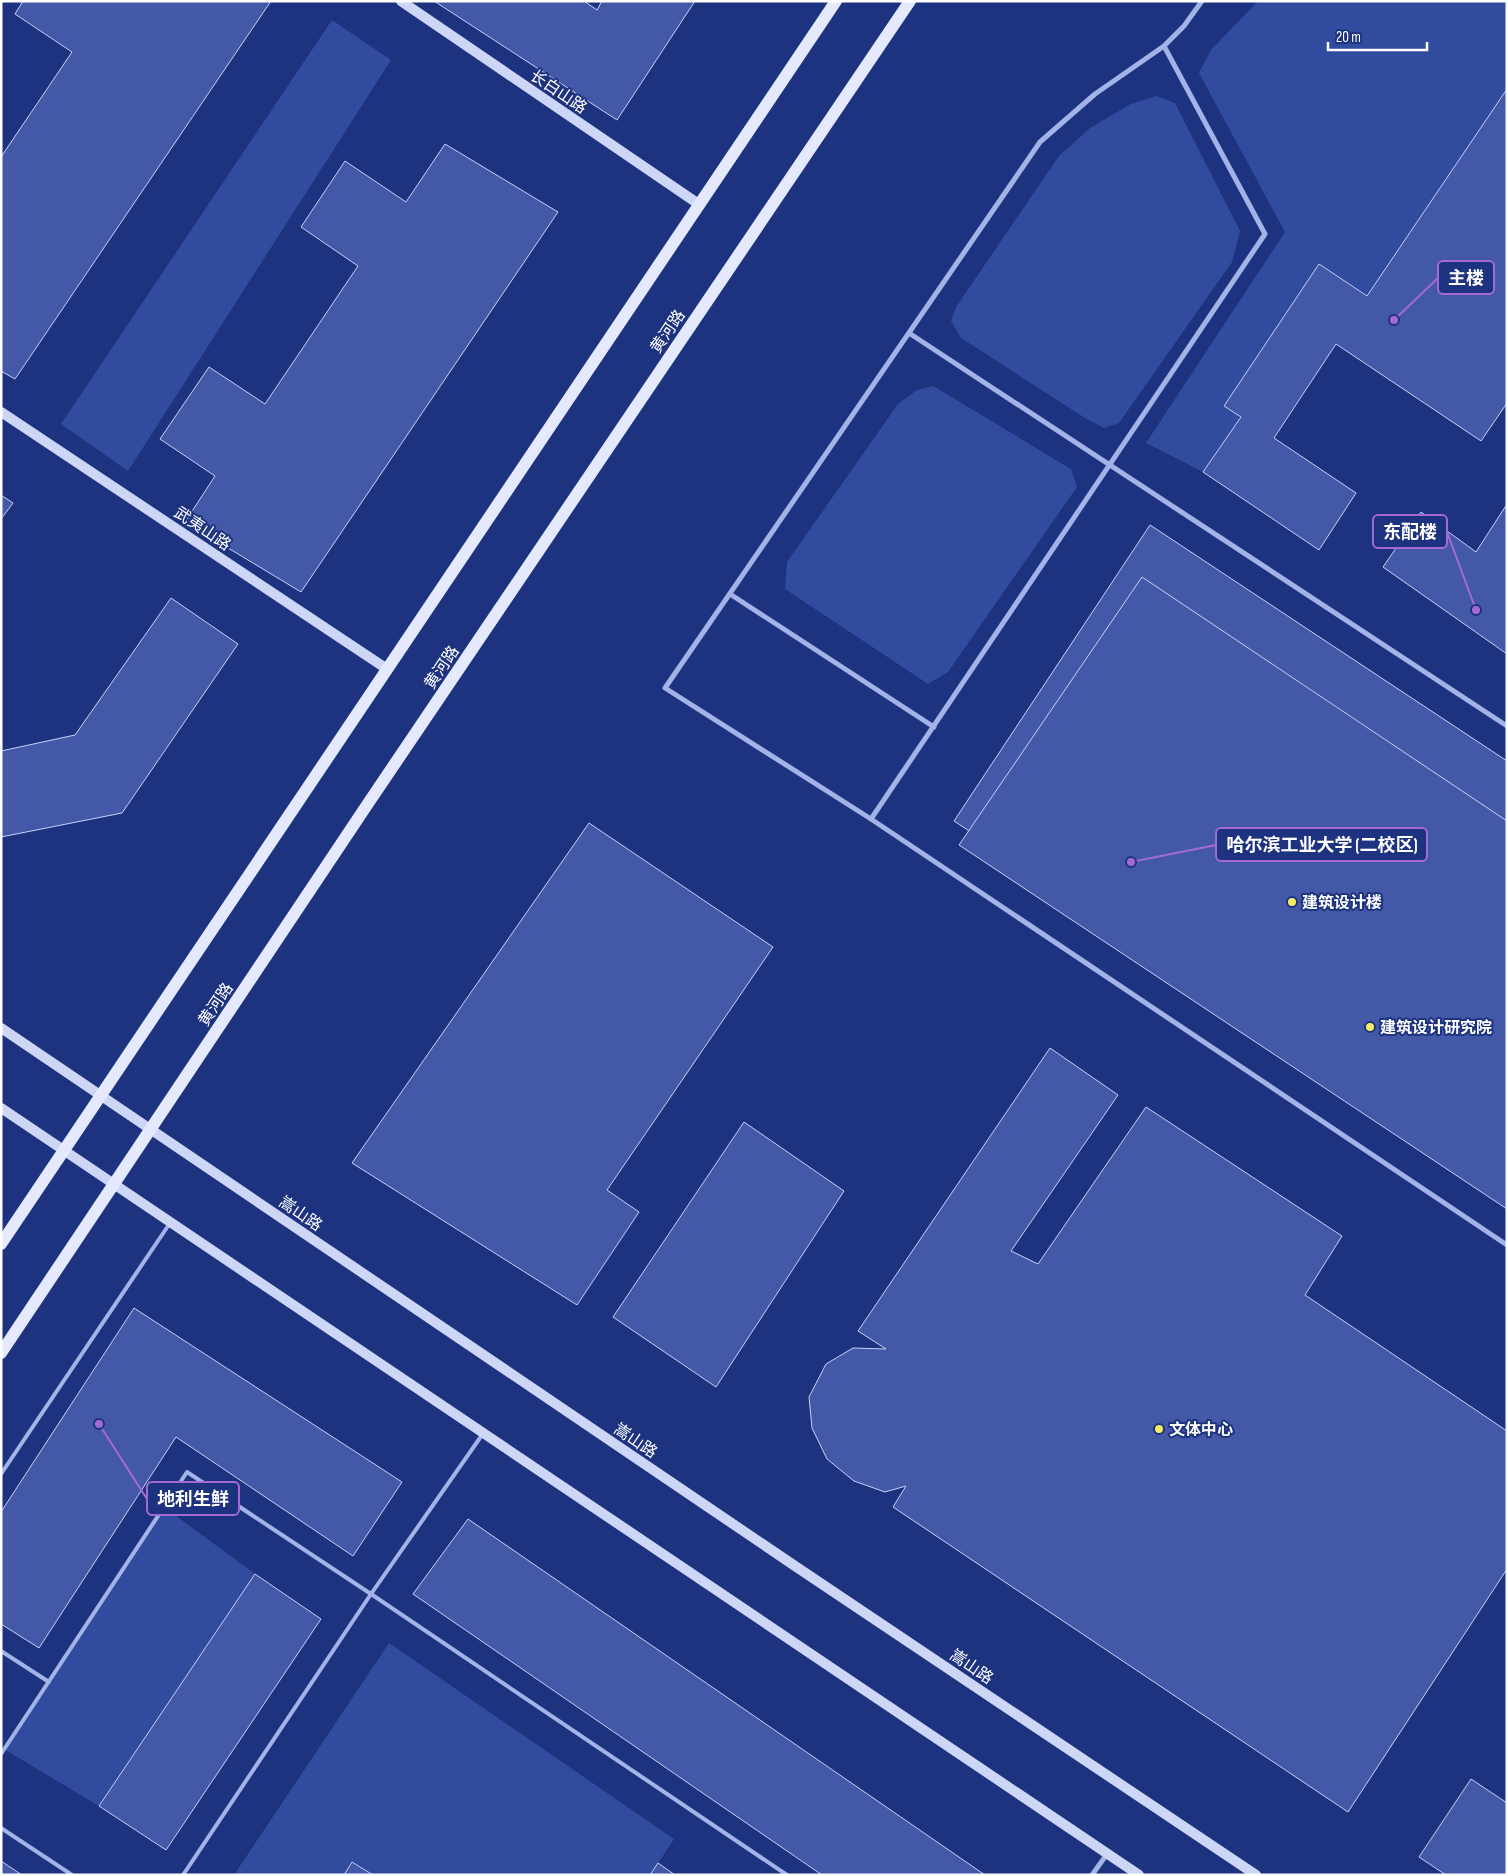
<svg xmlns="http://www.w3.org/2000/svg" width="1508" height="1876" viewBox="0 0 1508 1876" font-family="'Sofia Sans Condensed','Noto Sans SC',sans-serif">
<rect width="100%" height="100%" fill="#1e337f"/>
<!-- green -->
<g fill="#314b9e">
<path d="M1258,1H1507V89L1367,296L1319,264L1224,406L1241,417L1203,472L1146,443L1285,232L1199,73L1211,50Z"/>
<path d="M332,20L391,60L128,471L61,424Z"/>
<path d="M1156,96L1175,103L1240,231L1232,262L1119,423L1104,428L1085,418L961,338L951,321L956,307L1059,156L1090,128L1131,104Z"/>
<path d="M933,386L1071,469L1077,487L948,672L928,684L785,589L787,562L898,404L917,390Z"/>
<path d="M164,1507L255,1574L99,1806L4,1749Z"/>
<path d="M389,1643L674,1839L650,1875H373L353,1862L344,1875H234Z"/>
</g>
<!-- building -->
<g fill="#4359a7" stroke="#c6d2f6">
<path d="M23,1H271L15,379L1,371V157L72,52L15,14Z"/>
<path d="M434,1H584L597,10L602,1H695L617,120Z"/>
<path d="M1507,89V403L1481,441L1336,344L1274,438L1356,493L1319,550L1203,472L1241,417L1224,406L1319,264L1367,296Z"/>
<path d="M445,144L558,212L301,592L185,522L215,476L160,439L209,367L265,404L358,266L301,227L345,161L406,202Z"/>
<path d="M1,495L13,503L1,519Z"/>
<path d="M1507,504V654L1383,567L1421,512L1476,552Z"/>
<path d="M1150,525L1507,761V983L1412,1121L954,821Z"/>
<path d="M1142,577L1507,821V1209L959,845Z"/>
<path d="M171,598L238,644L122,813L1,837V751L75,735Z"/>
<path d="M589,823L773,947L607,1190L639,1212L577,1305L352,1163Z"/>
<path d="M1050,1048L1118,1095L1011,1251L1038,1264L1146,1107L1342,1236L1305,1295L1507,1431V1569L1348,1812L893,1507L906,1486L885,1492L854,1481L827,1459L812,1428L809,1397L826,1364L853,1348L886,1349L858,1331Z"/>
<path d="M744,1122L844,1191L716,1387L613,1317Z"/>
<path d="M134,1308L402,1482L353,1556L176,1437L39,1648L1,1624V1512Z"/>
<path d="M468,1519L985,1875H822L413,1594Z"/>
<path d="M255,1574L321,1619L166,1850L99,1806Z"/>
<path d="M1471,1779L1507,1803V1875H1446L1419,1857Z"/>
<path d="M1,1861L22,1875H1Z"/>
<path d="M352,1862L373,1875H344Z"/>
<path d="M658,1863L675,1875H650Z"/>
</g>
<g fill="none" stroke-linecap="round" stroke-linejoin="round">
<!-- lane -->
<g stroke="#a3b3e8" stroke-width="4">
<path d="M1,1474L170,1223"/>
<path d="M1,1651L49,1682"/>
<path d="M1,1754L187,1472L371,1594L787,1875"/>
<path d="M1,1828L72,1875"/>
<path d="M183,1875L371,1594L482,1435"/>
</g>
<!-- street -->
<g stroke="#a3b3e8" stroke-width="5">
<path d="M1164,46L1265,234L871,819L1507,1245"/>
<path d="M909,333L1507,726"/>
<path d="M730,594L934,727"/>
<path d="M871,819L665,688L1040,142L1095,94L1164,46L1184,26L1202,1"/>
<path d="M1092,1875L1107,1854"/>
</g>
<!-- secondary -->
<g stroke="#cdd6f6" stroke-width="10">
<path d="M401,1L700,205"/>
<path d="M1,412L387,669"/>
<path d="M1,1028L795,1566L1256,1875"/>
<path d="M1,1108L1139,1875"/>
</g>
<!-- primary -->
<g stroke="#e5e9fe" stroke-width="12">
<path d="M1,1244L836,1"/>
<path d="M1,1353L369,802L910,1"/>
</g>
</g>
<!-- markers -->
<g fill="#f7ed62" stroke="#1e337f" stroke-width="2">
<circle cx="1292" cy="902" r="5"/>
<circle cx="1370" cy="1027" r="5"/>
<circle cx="1159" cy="1429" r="5"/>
</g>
<g text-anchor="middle" stroke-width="4" stroke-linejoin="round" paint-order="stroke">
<!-- street labels -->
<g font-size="16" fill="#fff" stroke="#1e337f">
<text transform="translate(559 91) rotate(34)" y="6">长白山路</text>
<text transform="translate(667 331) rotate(-56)" y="6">黄河路</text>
<text transform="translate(203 528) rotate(34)" y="6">武夷山路</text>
<text transform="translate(441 667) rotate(-56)" y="6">黄河路</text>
<text transform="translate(215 1004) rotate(-56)" y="6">黄河路</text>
<text transform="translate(301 1213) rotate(34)" y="6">嵩山路</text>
<text transform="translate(636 1440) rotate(34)" y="6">嵩山路</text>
<text transform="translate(972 1666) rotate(34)" y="6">嵩山路</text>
</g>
<!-- poi labels -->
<g font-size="16" font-weight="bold" fill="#fff" stroke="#1e337f" text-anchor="start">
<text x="1302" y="908">建筑设计楼</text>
<text x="1380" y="1033">建筑设计研究院</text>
<text x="1169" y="1435">文体中心</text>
</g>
</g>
<!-- callouts -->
<path fill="none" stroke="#a36bd2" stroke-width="2" d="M1394 320L1438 278M1476 610L1447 532M1131 862L1216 845M99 1424L147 1499"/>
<g fill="#a36bd2" stroke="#1e337f" stroke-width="2">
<circle cx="1394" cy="320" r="5"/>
<circle cx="1476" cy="610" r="5"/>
<circle cx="1131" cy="862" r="5"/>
<circle cx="99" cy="1424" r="5"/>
</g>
<g fill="#1e337f" stroke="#a36bd2" stroke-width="2">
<rect x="1438" y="261" width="56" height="33" rx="5"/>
<rect x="1373" y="515" width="74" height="33" rx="5"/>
<rect x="1216" y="828" width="211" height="33" rx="5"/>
<rect x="147" y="1482" width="92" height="33" rx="5"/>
</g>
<g font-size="18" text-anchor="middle" font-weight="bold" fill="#fff">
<text x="1466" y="284">主楼</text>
<text x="1410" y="538">东配楼</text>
<text x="1322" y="851">哈尔滨工业大学 (二校区)</text>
<text x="193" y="1505">地利生鲜</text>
</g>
<!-- border -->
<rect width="1508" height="1876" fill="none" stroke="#ffffff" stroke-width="5"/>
<!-- scale -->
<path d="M1328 42v8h99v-8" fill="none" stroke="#ffffff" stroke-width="2.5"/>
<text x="1336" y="42" font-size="15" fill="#ffffff" stroke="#1e337f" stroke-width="4" paint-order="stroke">20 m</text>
</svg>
